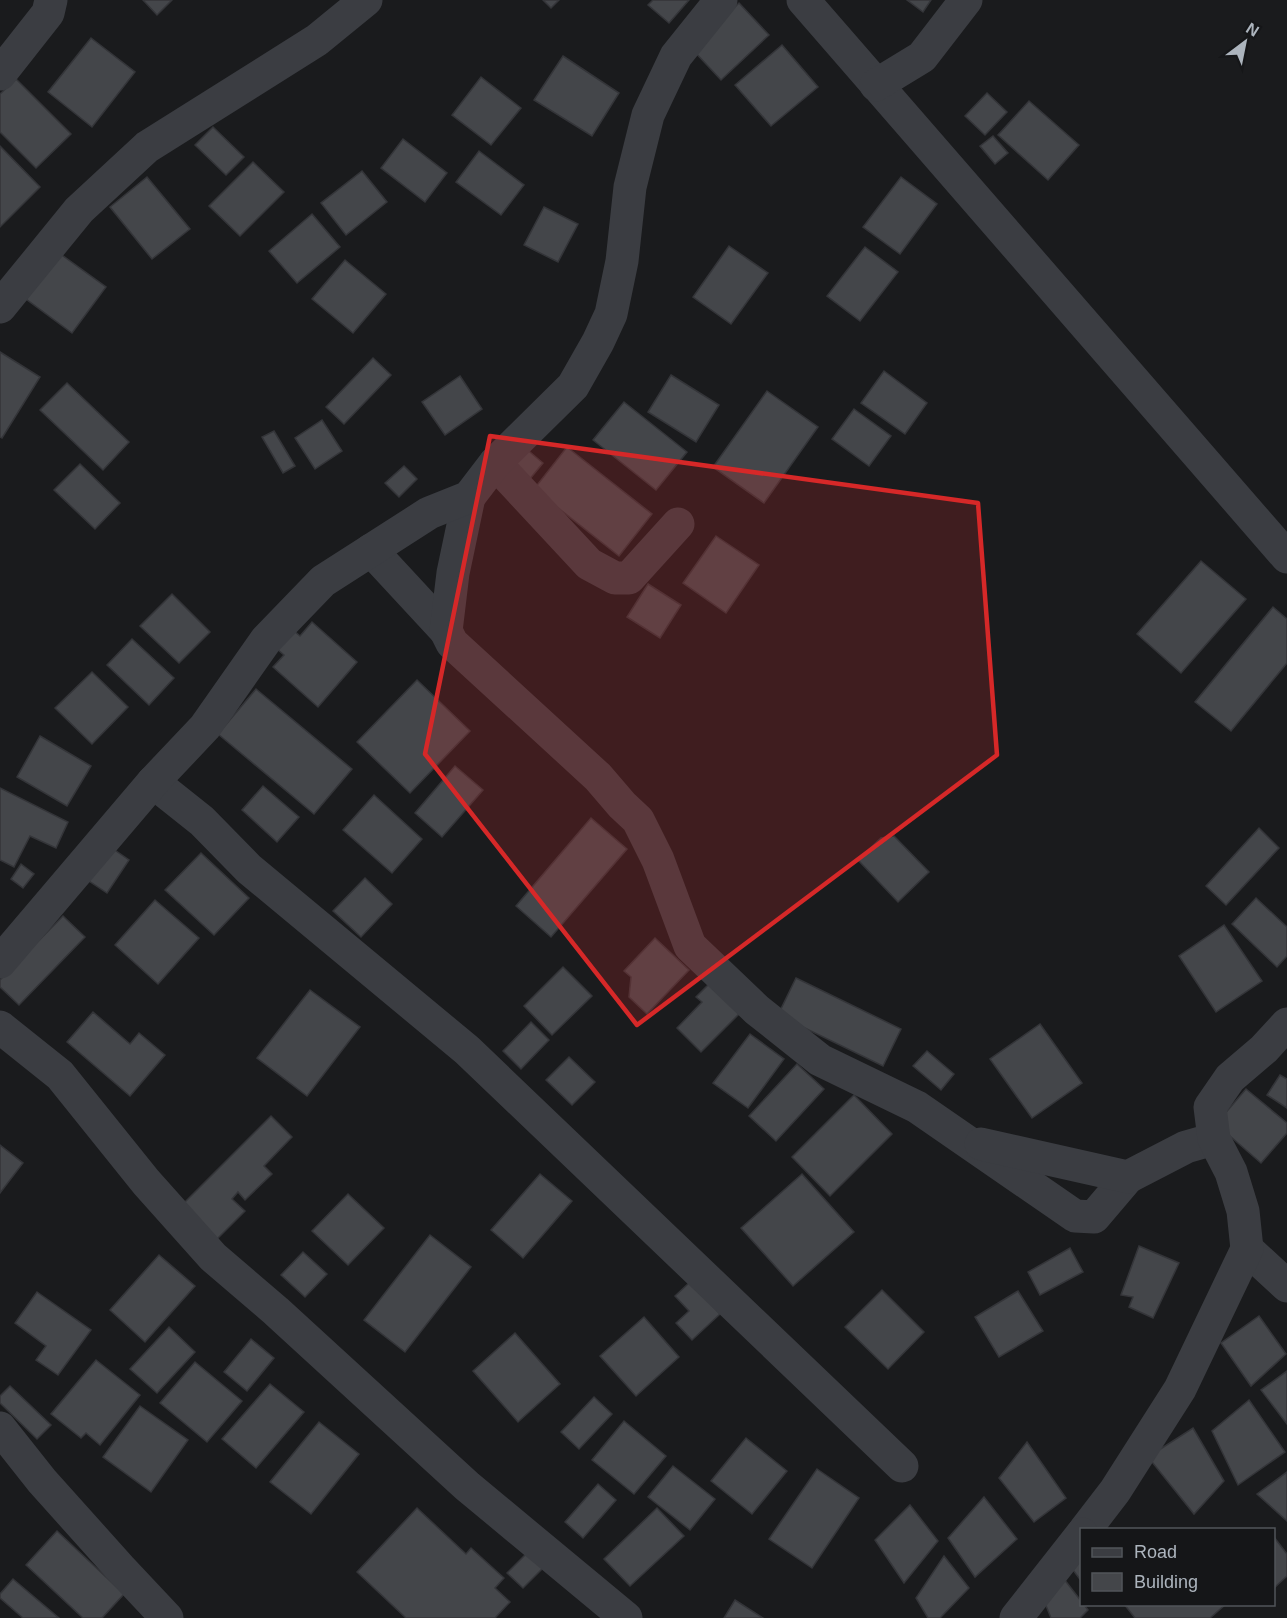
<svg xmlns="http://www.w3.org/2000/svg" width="1287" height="1618" viewBox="0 0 1287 1618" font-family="Helvetica,sans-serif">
<rect width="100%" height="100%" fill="#1a1b1d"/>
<!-- building -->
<g fill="#44464a" stroke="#343539" stroke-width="1.5">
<path d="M143,0H172L157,15Z"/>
<path d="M543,0H559L551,8Z"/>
<path d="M653,0H689L669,23L648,5Z"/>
<path d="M907,0H931L923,12Z"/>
<path d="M739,3L769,35L721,80L692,49Z"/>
<path d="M91,38L135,72L92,127L48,92Z"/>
<path d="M782,45L818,87L771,126L735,85Z"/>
<path d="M563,56L619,93L592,136L534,100Z"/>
<path d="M481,77L521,108L491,145L452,115Z"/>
<path d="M16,79L71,134L36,168L0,132V94Z"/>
<path d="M987,93L1007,112L985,135L965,116Z"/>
<path d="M1029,101L1079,145L1048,180L998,135Z"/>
<path d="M213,127L244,157L226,175L195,145Z"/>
<path d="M993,136L1008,153L995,164L980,146Z"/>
<path d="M403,139L447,173L425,202L381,168Z"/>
<path d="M0,146L40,187L0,227Z"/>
<path d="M479,151L524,185L501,215L456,182Z"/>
<path d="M253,162L284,192L240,236L209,206Z"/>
<path d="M362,171L387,202L346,235L321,203Z"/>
<path d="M147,177L190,229L152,259L110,207Z"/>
<path d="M901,177L937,204L900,254L863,227Z"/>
<path d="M544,207L578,224L558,262L524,245Z"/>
<path d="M312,214L340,247L297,283L269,251Z"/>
<path d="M729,246L768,273L731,324L693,297Z"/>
<path d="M865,247L898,272L860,321L827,296Z"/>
<path d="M59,253L106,287L72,333L26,299Z"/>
<path d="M345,260L386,294L353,333L312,299Z"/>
<path d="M0,352L40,377L2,438L0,437Z"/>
<path d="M373,358L391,375L344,424L326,407Z"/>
<path d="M884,371L927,403L905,434L861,403Z"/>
<path d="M671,375L719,405L696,442L648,412Z"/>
<path d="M460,376L482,409L445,435L422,402Z"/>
<path d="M67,383L129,442L103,470L40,410Z"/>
<path d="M767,391L818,427L764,503L713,467Z"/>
<path d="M624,402L687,452L656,490L593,440Z"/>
<path d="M854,409L891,436L869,466L832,439Z"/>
<path d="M322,420L342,451L315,469L295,438Z"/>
<path d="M274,431L295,466L283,473L262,437Z"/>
<path d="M524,447L543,463L529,480L509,464Z"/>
<path d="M567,447L652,514L619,556L534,489Z"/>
<path d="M80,464L120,503L95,529L54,490Z"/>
<path d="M404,466L417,479L399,497L385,483Z"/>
<path d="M716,536L759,565L726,613L683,583Z"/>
<path d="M1201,561L1246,599L1181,673L1137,634Z"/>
<path d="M648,584L681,605L660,638L627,617Z"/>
<path d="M172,594L210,632L179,663L140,626Z"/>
<path d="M1273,607L1287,619V663L1231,731L1195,702Z"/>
<path d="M312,622L357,662L318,707L273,667L284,655L277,649L293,630L300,636Z"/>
<path d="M132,639L174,678L149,705L107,665Z"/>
<path d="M92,672L128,707L92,744L55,708Z"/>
<path d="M417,680L470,731L410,793L357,742Z"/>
<path d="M256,689L352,769L314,814L218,734Z"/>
<path d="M40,736L91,766L67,806L17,777Z"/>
<path d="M455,766L483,790L442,837L415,813Z"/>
<path d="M263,786L299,817L277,842L242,810Z"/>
<path d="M0,788L68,822L56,848L30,836L14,867L0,860Z"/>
<path d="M374,795L422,839L392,873L343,830Z"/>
<path d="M591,818L627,849L551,937L516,906Z"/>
<path d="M1259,828L1279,848L1226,905L1206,886Z"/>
<path d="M894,836L929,872L898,902L858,860L881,838Z"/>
<path d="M106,844L129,860L107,893L83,877Z"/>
<path d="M201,853L249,898L214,935L165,890Z"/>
<path d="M21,864L34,874L23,888L11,879Z"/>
<path d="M365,878L392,904L361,937L333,911Z"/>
<path d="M1256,898L1287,927V956L1277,967L1232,924Z"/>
<path d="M155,900L199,938L158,984L115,945Z"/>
<path d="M63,916L85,937L19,1005L0,987V980Z"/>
<path d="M1224,925L1262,981L1216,1012L1179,956Z"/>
<path d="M655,938L689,970L647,1014L629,997L631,977L624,971Z"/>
<path d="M563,967L592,996L552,1035L524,1006Z"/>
<path d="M796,978L901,1029L883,1066L778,1015Z"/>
<path d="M709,984L739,1014L701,1052L677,1028L702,1002L696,997Z"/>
<path d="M310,990L360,1027L307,1096L257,1058Z"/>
<path d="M93,1012L130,1044L139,1033L165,1055L130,1096L67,1042Z"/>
<path d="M531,1022L549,1040L521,1069L503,1051Z"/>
<path d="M1040,1024L1082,1083L1032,1118L990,1059Z"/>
<path d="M750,1034L784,1059L748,1108L713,1083Z"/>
<path d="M927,1051L954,1074L941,1090L913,1066Z"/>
<path d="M569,1057L595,1082L572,1105L546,1080Z"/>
<path d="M797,1064L824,1089L776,1141L749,1116Z"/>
<path d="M1280,1075L1287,1079V1108L1267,1095Z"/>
<path d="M1246,1089L1287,1123V1133L1261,1163L1216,1124Z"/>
<path d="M854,1095L892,1134L830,1196L792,1157Z"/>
<path d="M271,1116L292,1137L264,1166L272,1174L245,1200L238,1192L232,1199L245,1211L215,1241L181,1206Z"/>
<path d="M0,1145L23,1163L0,1193Z"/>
<path d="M540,1174L572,1201L523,1258L491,1230Z"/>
<path d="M802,1174L854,1232L793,1286L741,1228Z"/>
<path d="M348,1194L384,1228L348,1265L312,1231Z"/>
<path d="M430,1235L471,1267L405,1352L364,1320Z"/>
<path d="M1139,1246L1179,1263L1153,1318L1129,1307L1133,1297L1121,1295Z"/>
<path d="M1070,1248L1083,1272L1040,1295L1028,1272Z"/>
<path d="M303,1252L327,1274L305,1297L281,1275Z"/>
<path d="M159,1255L195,1286L145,1342L110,1310Z"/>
<path d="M690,1282L720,1314L692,1340L676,1323L689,1311L675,1296Z"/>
<path d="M882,1290L924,1332L888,1369L845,1327Z"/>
<path d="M1018,1291L1043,1331L999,1357L975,1317Z"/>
<path d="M37,1292L91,1330L58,1375L36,1360L46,1346L15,1323Z"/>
<path d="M1259,1316L1286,1354L1251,1386L1221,1343Z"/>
<path d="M644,1317L679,1357L636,1396L600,1356Z"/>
<path d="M169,1327L195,1352L157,1393L130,1369Z"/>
<path d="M515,1333L560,1384L518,1422L473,1371Z"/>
<path d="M251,1339L274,1358L247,1391L224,1372Z"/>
<path d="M96,1360L140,1395L100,1445L86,1433L81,1438L51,1414Z"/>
<path d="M195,1362L242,1401L207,1442L160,1403Z"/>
<path d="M1287,1371V1424L1261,1390Z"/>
<path d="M270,1384L304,1412L256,1468L222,1439Z"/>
<path d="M10,1386L51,1425L37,1439L0,1403V1396Z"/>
<path d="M594,1397L612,1414L579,1449L561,1432Z"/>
<path d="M1249,1400L1285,1452L1238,1485L1212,1431Z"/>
<path d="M140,1406L188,1440L151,1492L103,1457Z"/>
<path d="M624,1421L666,1456L634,1494L592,1460Z"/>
<path d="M319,1422L359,1454L311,1514L270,1482Z"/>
<path d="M1193,1428L1224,1481L1194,1514L1148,1457Z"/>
<path d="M746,1438L787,1471L752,1514L711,1481Z"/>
<path d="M1027,1442L1066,1498L1034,1522L999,1478Z"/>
<path d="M673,1466L715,1499L690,1530L648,1497Z"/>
<path d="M817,1469L859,1498L812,1568L769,1539Z"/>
<path d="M1287,1472V1521L1257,1494Z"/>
<path d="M598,1484L616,1500L583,1538L565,1522Z"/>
<path d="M984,1497L1017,1539L975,1577L948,1538Z"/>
<path d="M910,1505L938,1541L904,1583L875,1540Z"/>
<path d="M417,1508L466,1554L471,1548L504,1578L495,1588L510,1602L495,1618H406L357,1572Z"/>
<path d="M657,1508L684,1536L630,1586L604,1559Z"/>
<path d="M57,1531L124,1594L102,1618H83L26,1565Z"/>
<path d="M1274,1537L1287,1554V1576L1274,1588Z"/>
<path d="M1082,1548V1582L1070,1566Z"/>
<path d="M529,1551L545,1566L523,1588L507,1573Z"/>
<path d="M944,1556L969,1588L940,1618H928L916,1598Z"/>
<path d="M13,1579L59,1618H23L0,1598V1594Z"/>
<path d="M1064,1579L1088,1610L1080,1618H1051L1045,1603Z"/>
<path d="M735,1600L763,1618H724Z"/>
<path d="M1124,1604H1226L1210,1618H1135Z"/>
</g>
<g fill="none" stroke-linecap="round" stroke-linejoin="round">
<!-- minor -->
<g stroke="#3b3d42" stroke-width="33">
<path d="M803,0L1287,557"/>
<path d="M0,74L48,13L51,0"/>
<path d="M876,85L922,57L966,0"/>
<path d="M0,307L79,210L147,147L317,40L366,0"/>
<path d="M495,463L589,564L615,578H629L678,524"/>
<path d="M371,550L446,631L452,643L598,777L622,805L638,820L658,860L690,946L757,1010L820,1060L917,1107L1075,1216L1094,1217L1128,1177"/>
<path d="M446,631L453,573L469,497"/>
<path d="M153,782L202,821L249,869L467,1050L902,1466"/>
<path d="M0,962L153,782L205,727L266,640L323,581L429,513L469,497L495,463L573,386L598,342L611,314L622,261L630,187L648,115L676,56L721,0"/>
<path d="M0,1027L60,1075L146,1182L213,1257L276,1311L467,1486L626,1618"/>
<path d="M981,1144L1128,1177L1186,1147L1214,1139"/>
<path d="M1247,1249L1287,1286"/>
<path d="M0,1428L42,1481L120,1568L167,1618"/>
<path d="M1085,1530L1115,1491L1180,1389L1247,1249L1243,1211L1231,1172L1214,1139L1210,1107L1230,1078L1264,1049L1287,1024"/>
<path d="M1016,1618L1082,1534"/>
</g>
</g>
<!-- marked area -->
<path fill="#d62828" fill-opacity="0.2" stroke="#d62828" stroke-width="4.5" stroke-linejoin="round" d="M490,436L978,503L997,755L637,1025L425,754Z"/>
<!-- legend -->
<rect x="1080" y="1528" width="195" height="78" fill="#151618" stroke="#51555a" stroke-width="1.5"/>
<rect x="1092" y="1548" width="30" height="9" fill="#3b3d42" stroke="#51555a" stroke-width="1.5"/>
<text x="1134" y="1558" font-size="18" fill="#acb4bd">Road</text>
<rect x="1092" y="1573" width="30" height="18" fill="#44464a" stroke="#51555a" stroke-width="1.5"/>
<text x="1134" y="1588" font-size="18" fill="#acb4bd">Building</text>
<!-- north arrow -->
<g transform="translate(1245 42) rotate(32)" stroke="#151618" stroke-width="4.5" paint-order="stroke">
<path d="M0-4.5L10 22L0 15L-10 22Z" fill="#acb4bd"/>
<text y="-9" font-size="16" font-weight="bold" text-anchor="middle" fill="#acb4bd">N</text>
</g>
</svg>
